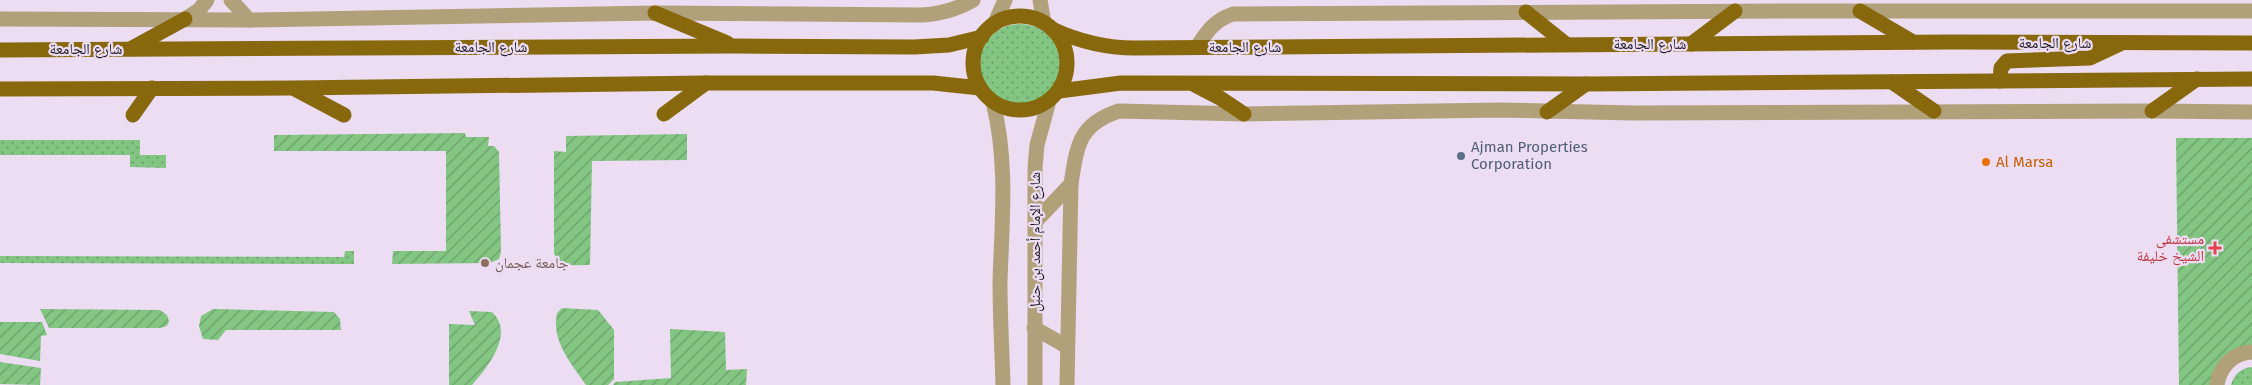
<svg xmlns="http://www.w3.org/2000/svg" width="2252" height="385" viewBox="0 0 2252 385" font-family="'Fira Sans','Noto Naskh Arabic',sans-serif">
<defs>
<pattern id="grass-dots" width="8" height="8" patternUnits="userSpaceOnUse" patternTransform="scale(1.25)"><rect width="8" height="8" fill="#83c582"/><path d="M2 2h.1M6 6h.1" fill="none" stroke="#6b9f6a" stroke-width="1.8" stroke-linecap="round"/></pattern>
<pattern id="garden-furrows" width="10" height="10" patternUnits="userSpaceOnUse" patternTransform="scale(1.25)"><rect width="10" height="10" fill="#83c582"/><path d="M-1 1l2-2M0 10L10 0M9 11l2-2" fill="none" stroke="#6b9f6a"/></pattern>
</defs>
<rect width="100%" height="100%" fill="#edddf3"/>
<!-- grass -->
<g fill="url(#grass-dots)">
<circle cx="1020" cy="65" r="41"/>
<path d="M0,140H140V155H166V168L130,167V155H0Z"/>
<path d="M345,251H354V264L0,263V256L344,257Z"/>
<path d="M2252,367V385H2231C2234,374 2241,368 2252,367Z"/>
</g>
<!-- garden -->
<g fill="url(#garden-furrows)">
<path d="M465,133L466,137H489L488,146H494L499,152L501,252L499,259L490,263L392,264L393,251H446V151H274V135Z"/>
<path d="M687,134V160L592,161L590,265C577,265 559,268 554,253V151L566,152V136Z"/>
<path d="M2176,138H2252V349L2215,385H2179Z"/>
<path d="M562,308L598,310L614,330V379L608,385H586C571,363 551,341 557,313Z"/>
<path d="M40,309L160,310L167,315L169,321L167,326L160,328H49Z"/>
<path d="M213,309L334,312L340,319L341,330H226L218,340L203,339L199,326L201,316Z"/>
<path d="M469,311L492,312C515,333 488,367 472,385H449V324L475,325Z"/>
<path d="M0,322H42L47,335L41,336L40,361L0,354Z"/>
<path d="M670,329L725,332L726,370L747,369L746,385H613L615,382L671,378Z"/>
<path d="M0,362L41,368L40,385L0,384Z"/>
</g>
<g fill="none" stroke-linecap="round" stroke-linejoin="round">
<!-- minor -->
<g stroke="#b1a17b" stroke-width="15">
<path d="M231,0L249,20"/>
<path d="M1040,0L1044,23"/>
<path d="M0,19L249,20L655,13L921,15C940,14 956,10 973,0"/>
<path d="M185,19L199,10L207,0"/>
<path d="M994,25L1005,0"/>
<path d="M1197,47C1207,31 1215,20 1233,14L1793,11H2252"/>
<path d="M993,102C1008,162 1002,221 1000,281C1000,316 1002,351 1003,385"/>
<path d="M1035,222L1071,184"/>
<path d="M1034,328L1066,346"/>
<path d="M1035,385V168L1037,145L1049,101"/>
<path d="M1067,385L1071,184C1077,145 1079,124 1119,111L1244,114L1500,110L1633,113L2152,111L2252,112"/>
<path d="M2217,385C2220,366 2233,353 2252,352"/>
</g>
<!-- major -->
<g stroke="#87680c" stroke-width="15">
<path d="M1860,11L1913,42"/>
<path d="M1526,12L1566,44"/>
<path d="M655,13L727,43"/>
<circle cx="1020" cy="63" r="47"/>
<path d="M1052,29C1080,42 1105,48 1135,48L1950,42L2252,43"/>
<path d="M1691,44L1735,11"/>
<path d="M132,48L185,19"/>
<path d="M0,50L733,46L914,47L949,45L982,37"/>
<path d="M2000,81L2001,68L2007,61L2090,58L2120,44"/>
<path d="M1892,82L1934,111"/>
<path d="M1195,85L1220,98L1244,114"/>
<path d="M0,89L293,88L706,83H933L980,88"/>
<path d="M295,89L344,115"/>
<path d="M1059,91L1121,83L1586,84L2252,79"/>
<path d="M2152,111L2197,79"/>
<path d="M1547,112L1586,84"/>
<path d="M664,114L706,83"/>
<path d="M133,115L152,88"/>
</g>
</g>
<!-- markers -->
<circle fill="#5c6f8a" stroke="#edddf3" stroke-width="2" cx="1461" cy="156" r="5"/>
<circle fill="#e8710a" stroke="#edddf3" stroke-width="2" cx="1986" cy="162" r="5"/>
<path fill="#e0444e" stroke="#edddf3" stroke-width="2" d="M2212.5 240.5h5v5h5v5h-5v5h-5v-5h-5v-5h5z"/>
<circle fill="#8d6e63" stroke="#edddf3" stroke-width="2" cx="485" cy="263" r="5"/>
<g text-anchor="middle" stroke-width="4.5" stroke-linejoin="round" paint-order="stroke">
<!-- street labels -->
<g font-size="15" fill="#201b23" stroke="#edddf3">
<text x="2055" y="48">شارع الجامعة</text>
<text x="1650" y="49">شارع الجامعة</text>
<text x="491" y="52">شارع الجامعة</text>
<text x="1245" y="52">شارع الجامعة</text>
<text x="86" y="54">شارع الجامعة</text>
<text transform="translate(1035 242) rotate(-90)" y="5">شارع الإمام أحمد بن حنبل</text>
</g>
<!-- service labels -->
<g font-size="15" fill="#4e5e75" stroke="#edddf3" text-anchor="start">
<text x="1471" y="152">Ajman Properties<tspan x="1471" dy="17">Corporation</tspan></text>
</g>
<!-- food labels -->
<g font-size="15" fill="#c56008" stroke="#edddf3" text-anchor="start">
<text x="1996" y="167">Al Marsa</text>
</g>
<!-- health labels -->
<g font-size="15" fill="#be3a42" stroke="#edddf3" text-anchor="end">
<text x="2204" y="244">مستشفى<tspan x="2204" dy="17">الشيخ خليفة</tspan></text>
</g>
<!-- education labels -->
<g font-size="15" fill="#785e54" stroke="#edddf3" text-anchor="start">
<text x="495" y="268">جامعة عجمان</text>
</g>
</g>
</svg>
